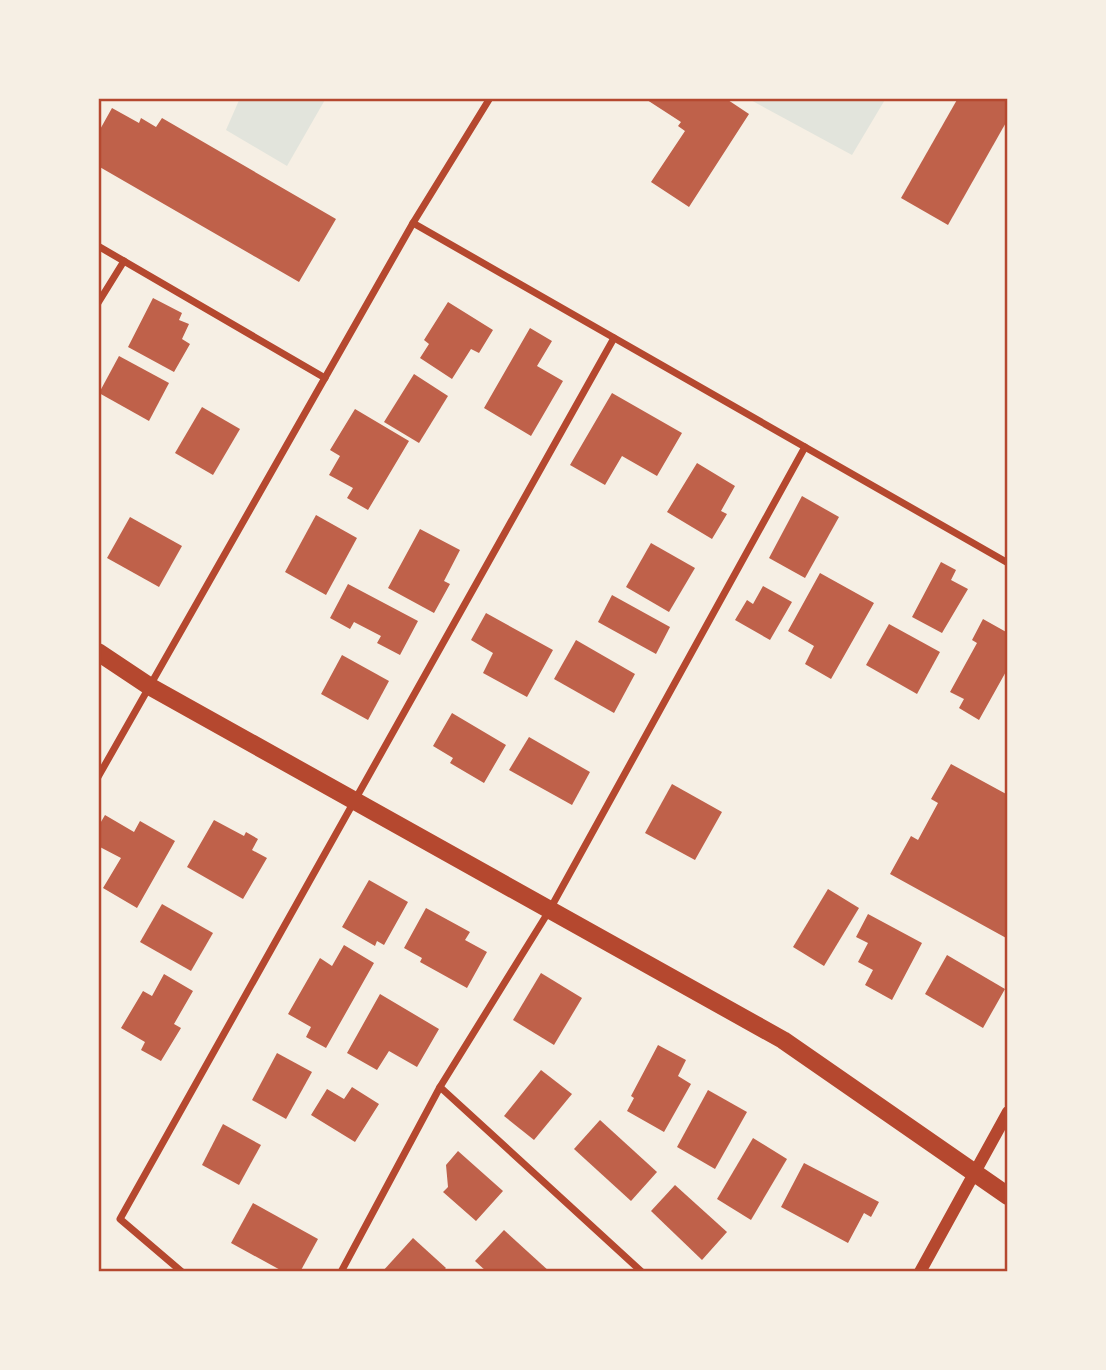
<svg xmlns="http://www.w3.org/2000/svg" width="1106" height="1370" viewBox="0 0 1106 1370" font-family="Commissioner,sans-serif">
<rect width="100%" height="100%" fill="#f6efe4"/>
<!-- green -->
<g fill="#e2e4dc">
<path d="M240,98H326L287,166L226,130Z"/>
<path d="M747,98H886L852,155Z"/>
</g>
<!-- building -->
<g fill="#bf614a">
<path d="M644,98H725L749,114L689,207L651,182L685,131L678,126L681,122Z"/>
<path d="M958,98H1008V119L948,225L901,198Z"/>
<path d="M112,108L139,123L141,118L156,127L162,118L336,219L299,282L98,166V133Z"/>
<path d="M153,298L182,313L179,320L189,324L182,339L190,344L174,372L128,347Z"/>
<path d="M448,302L493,330L479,353L471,349L452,379L420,358L429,344L424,340Z"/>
<path d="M530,328L552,341L537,366L563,381L531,436L484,408Z"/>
<path d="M119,356L169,383L149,421L99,393Z"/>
<path d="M414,374L448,396L419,443L384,422Z"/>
<path d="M612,393L682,433L657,476L622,456L605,485L570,465Z"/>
<path d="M202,407L240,429L213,475L175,453Z"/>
<path d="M355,409L409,441L368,510L347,498L353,488L329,475L340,456L330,450Z"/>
<path d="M697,463L735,486L721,511L727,514L712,539L667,512Z"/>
<path d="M802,496L839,517L805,578L769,558Z"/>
<path d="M316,515L357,538L326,595L285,572Z"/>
<path d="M130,517L182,546L159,587L107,558Z"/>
<path d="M420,529L460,550L444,581L450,584L434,613L388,588Z"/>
<path d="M651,543L695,568L669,612L626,587Z"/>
<path d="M941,562L956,570L951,580L968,589L942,633L912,617Z"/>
<path d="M820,573L874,603L831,679L805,664L814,646L788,631Z"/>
<path d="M348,584L418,621L400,655L377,643L381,636L354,622L350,629L330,618Z"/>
<path d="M763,586L792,602L770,640L735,620L747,600L753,604Z"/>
<path d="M612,595L670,627L656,654L598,622Z"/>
<path d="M486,613L553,650L527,697L483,673L493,653L471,640Z"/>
<path d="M983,619L1008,633V668L979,720L959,708L964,699L950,692L977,643L972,640Z"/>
<path d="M889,624L940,652L917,694L866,665Z"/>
<path d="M576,640L635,674L614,713L554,679Z"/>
<path d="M342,655L389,681L368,720L321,694Z"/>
<path d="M452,713L506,745L484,783L450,763L453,758L433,746Z"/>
<path d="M529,737L590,772L572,805L509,770Z"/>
<path d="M951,764L1008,795V939L890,874L911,836L918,840L938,803L931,799Z"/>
<path d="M672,784L722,812L695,860L645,833Z"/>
<path d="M105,815L134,832L140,821L175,841L137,908L103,888L121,858L98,846V827Z"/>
<path d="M214,820L244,836L246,832L258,839L252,850L267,858L243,899L187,867Z"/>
<path d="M369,880L408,902L384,945L377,941L375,946L342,927Z"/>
<path d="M828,889L859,908L824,966L793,947Z"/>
<path d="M162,904L213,933L191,971L140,942Z"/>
<path d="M426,908L470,932L465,940L487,952L467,988L420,962L422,958L404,948Z"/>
<path d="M868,914L922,943L892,1000L865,985L873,970L858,962L868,943L856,937Z"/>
<path d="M344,945L374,963L326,1048L306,1037L311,1027L288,1014L320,958L332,966Z"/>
<path d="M947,955L1005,989L983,1028L925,994Z"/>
<path d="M541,973L582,998L554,1045L513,1020Z"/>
<path d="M164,974L193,991L174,1024L181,1028L161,1061L141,1050L145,1042L121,1028L143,991L152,996Z"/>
<path d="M380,994L439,1029L417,1067L389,1051L377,1070L347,1053Z"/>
<path d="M658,1045L686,1060L678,1076L691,1084L664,1132L627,1111L634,1098L631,1096Z"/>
<path d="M277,1053L312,1072L286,1119L252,1100Z"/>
<path d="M541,1070L572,1094L534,1140L504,1116Z"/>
<path d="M352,1087L379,1104L355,1142L311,1115L327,1089L344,1099Z"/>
<path d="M708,1090L747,1112L715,1169L677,1147Z"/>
<path d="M600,1120L657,1172L631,1201L574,1149Z"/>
<path d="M223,1124L261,1145L239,1185L202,1165Z"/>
<path d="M753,1138L787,1159L751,1220L717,1199Z"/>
<path d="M458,1151L503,1191L476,1221L443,1192L448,1187L446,1165Z"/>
<path d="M804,1163L879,1202L871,1217L864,1213L848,1243L781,1207Z"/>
<path d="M675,1185L727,1232L702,1260L651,1211Z"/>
<path d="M253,1203L318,1239L300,1272H284L231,1243Z"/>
<path d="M504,1230L550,1272H487L475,1261Z"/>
<path d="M413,1238L446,1268L442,1272H382Z"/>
</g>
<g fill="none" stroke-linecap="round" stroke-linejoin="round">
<!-- minor -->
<g stroke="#b5482f" stroke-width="7">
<path d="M413,223L1008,563"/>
<path d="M98,246L325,378"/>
<path d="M98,303L124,261"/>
<path d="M98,777L413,223L490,98"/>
<path d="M440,1087L642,1272"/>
<path d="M182,1272L120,1219L614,338"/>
<path d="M341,1272L440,1087L549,911L805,447"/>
</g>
<!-- tertiary -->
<path stroke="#b5482f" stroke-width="12" d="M920,1272L1008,1112"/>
<!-- primary -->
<path stroke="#b5482f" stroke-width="18" d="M98,652L149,686L783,1040L1008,1196"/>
</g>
<!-- border -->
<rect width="1106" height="1370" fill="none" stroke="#f6efe4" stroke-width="200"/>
<rect x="100" y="100" width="906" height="1170" fill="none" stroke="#b5482f" stroke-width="2.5"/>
</svg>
